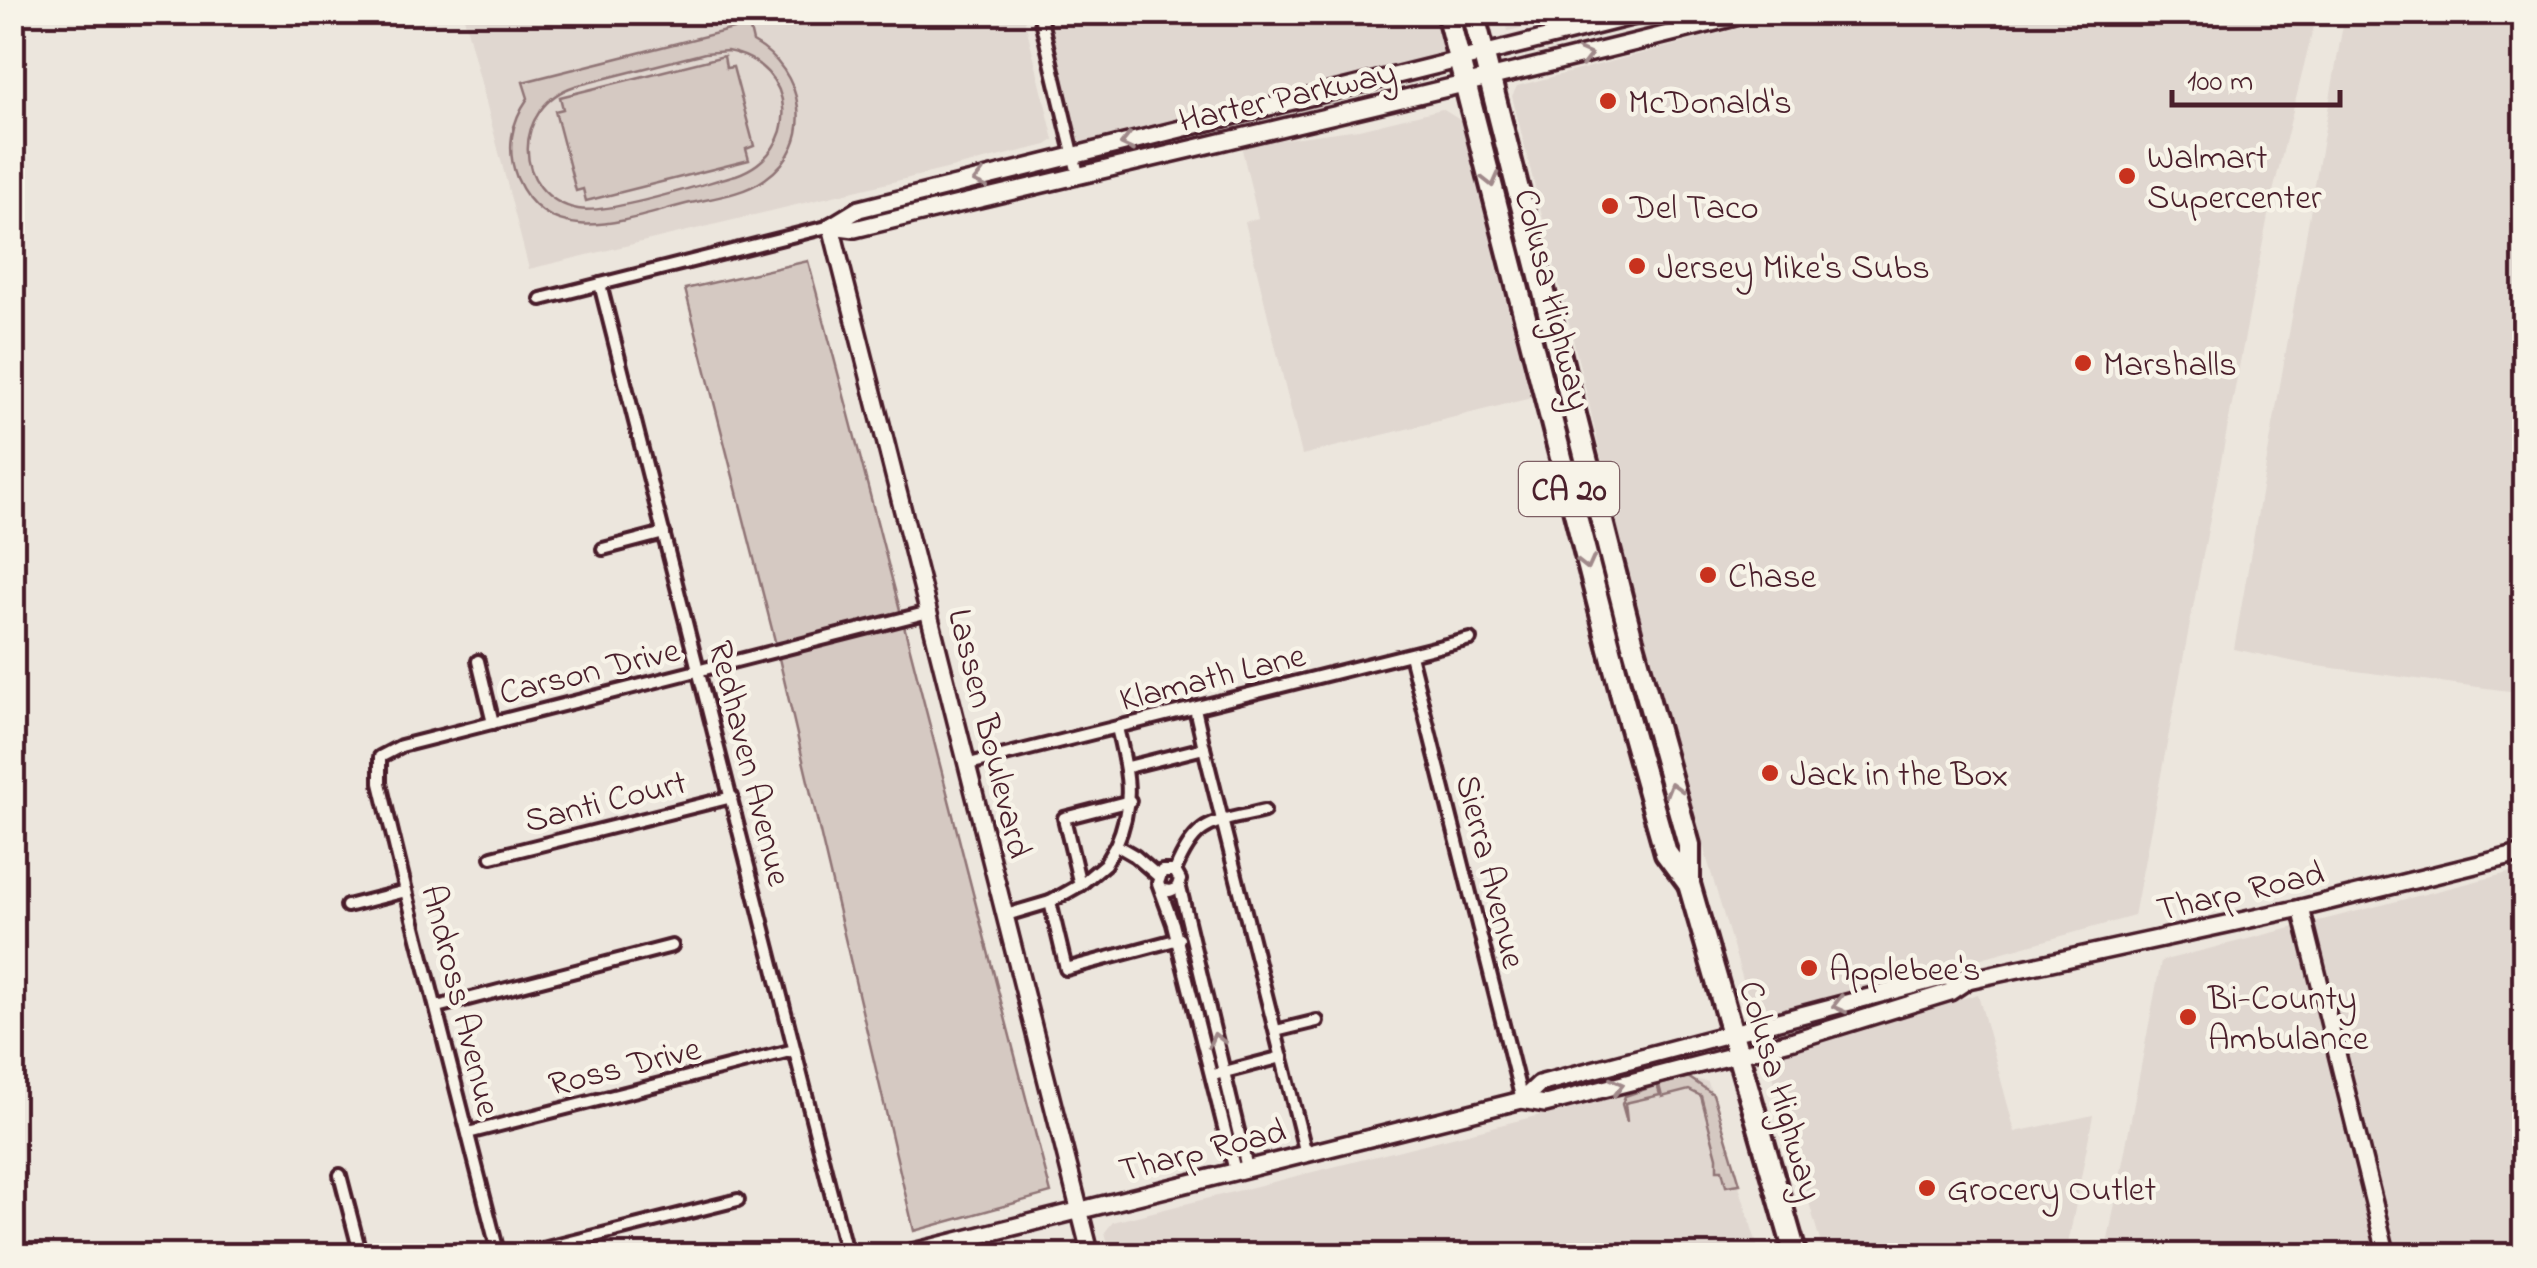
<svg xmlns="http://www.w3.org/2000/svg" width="2537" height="1268" viewBox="0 0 2537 1268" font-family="'Indie Flower',sans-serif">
<rect width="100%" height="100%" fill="#ece6dd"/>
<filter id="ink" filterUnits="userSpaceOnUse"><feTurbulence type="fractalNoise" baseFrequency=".01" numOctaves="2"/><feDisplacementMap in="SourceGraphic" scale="20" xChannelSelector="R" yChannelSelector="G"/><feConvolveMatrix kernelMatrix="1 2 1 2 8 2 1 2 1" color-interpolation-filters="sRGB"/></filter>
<g filter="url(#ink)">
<!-- built -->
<g fill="#e0d7d0">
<path d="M1504,12H1582V13L1508,31Z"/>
<path d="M463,13H1023L1054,140L1047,145L529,269Z"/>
<path d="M1045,13H1438L1450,56L1078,149Z"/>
<path d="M1798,13H2317L2271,200L2134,916L1768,1017L1759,1014L1750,1004L1664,714L1631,592L1587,395L1512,96L1517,86Z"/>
<path d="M2345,13H2524V687L2509,691L2310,665L2234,649Z"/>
<path d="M1442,109L1460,120L1531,398L1302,455L1245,222L1258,218L1241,145L1359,129Z"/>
<path d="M2524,869V1255L2105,1256L2161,961Z"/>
<path d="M1978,994L2015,1132L2093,1115L2066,1255H1824L1771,1069L1776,1057L1787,1048Z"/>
<path d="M1688,1078L1708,1082L1760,1255L1111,1256L1105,1232L1113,1222Z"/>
</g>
<!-- green -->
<g fill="#d5c9c2" stroke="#907476" stroke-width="2.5" fill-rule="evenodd">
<path d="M749,25L753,42C804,70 818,143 765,179C743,195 711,198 686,204C628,219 549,252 517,178C506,150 511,122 528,98L523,82ZM727,51C798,64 803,152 736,175C702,184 607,215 578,209C511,195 512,106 575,86L705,53Z"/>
<path d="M724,56L726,68L733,67L754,146L746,149L749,160L586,201L583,189L576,191L555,111L563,109L560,97Z"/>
<path d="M808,261C892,571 969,883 1051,1193L914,1231L774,637L685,289Z"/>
<path d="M1688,1077L1713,1094L1740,1184L1726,1186L1722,1170H1717V1157L1701,1096L1689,1090L1662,1097L1659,1085Z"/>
<path d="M1657,1085L1660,1095L1625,1103L1627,1122L1622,1104L1625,1096Z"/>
</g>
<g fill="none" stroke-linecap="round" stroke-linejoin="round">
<!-- street casing -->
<g stroke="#4a1f2b" stroke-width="18">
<g id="street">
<path d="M1039,12L1078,174"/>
<path d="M600,284L847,1256"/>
<path d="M541,299L831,226"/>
<path d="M603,549L664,533"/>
<path d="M1410,655L1522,1100"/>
<path d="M478,661L493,723"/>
<path d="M1195,708L1204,748"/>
<path d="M1117,728C1128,771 1135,803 1116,845L1135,856L1158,876"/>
<path d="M969,764L1470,639"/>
<path d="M1128,767L1204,748L1306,1154"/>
<path d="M1116,845L1105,864L1080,885L1064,818L1130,801"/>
<path d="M492,857L732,797"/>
<path d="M1175,871C1197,818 1213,824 1264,811"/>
<path d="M1179,884L1247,1168"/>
<path d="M1080,885L1050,902L1066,969L1179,939"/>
<path d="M1163,890L1170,891L1177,888L1180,880L1175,871H1162L1158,883L1173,924L1235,1171"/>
<path d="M347,906L406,891"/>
<path d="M1006,915L1050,902"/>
<path d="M437,1007L672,946"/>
<path d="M1276,1031L1317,1021"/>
<path d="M1217,1074L1282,1057"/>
<path d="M468,1133L794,1050"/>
<path d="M340,1175L361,1256"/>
<path d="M12,1255L13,1256"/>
<path d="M499,1256L406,891L380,783V757L401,746L929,612"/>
<path d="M515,1256L738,1200"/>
</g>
</g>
<!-- secondary casing -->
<g stroke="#4a1f2b" stroke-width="22">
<g id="secondary">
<path d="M831,226L1091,1256"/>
<path d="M831,226L855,229C1155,156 1456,89 1755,12"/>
<path d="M831,226L859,209L1651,12"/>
<path d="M2301,908L2387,1256"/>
<path d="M1522,1100L1539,1084L1945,977L1968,980"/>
<path d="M897,1256L1522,1100L1545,1104L1794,1040L1950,992L1968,980L2301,908L2524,853"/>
</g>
</g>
<!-- highway casing -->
<g stroke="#4a1f2b" stroke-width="28">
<g id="highway">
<path d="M1447,12L1623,700L1666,853L1689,884"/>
<path d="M1473,12L1632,640L1689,845V884L1796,1256"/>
</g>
</g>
<!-- street -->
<use href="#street" stroke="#f7f3e8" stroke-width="10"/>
<!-- secondary -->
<use href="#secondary" stroke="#f7f3e8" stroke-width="15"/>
<!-- highway -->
<use href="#highway" stroke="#f7f3e8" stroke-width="20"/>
</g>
<!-- one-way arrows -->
<defs><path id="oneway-chevron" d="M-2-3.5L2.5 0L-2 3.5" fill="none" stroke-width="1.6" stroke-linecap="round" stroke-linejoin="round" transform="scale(2.5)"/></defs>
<g stroke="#a0898a">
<use href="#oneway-chevron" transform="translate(1585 56) rotate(-14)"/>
<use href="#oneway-chevron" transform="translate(1127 143) rotate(167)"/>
<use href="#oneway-chevron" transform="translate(980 180) rotate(166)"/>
<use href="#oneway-chevron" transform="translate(1491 180) rotate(76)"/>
<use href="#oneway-chevron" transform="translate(1587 563) rotate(76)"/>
<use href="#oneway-chevron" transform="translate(1673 789) rotate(-106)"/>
<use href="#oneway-chevron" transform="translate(1839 1005) rotate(166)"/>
<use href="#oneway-chevron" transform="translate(1216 1040) rotate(-104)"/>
<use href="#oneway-chevron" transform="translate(1617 1086) rotate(-14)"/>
</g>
</g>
<!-- markers -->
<g fill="#c8321e" stroke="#f7f3e8" stroke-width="4">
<circle cx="1608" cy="101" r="10"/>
<circle cx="2127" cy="176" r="10"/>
<circle cx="1610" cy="206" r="10"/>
<circle cx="1637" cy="266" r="10"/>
<circle cx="2083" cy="363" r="10"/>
<circle cx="1708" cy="575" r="10"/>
<circle cx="1770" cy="773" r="10"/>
<circle cx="1809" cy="968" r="10"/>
<circle cx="2188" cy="1017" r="10"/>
<circle cx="1927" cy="1188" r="10"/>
</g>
<g text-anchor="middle" stroke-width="9" stroke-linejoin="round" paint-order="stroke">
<!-- shield labels -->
<rect fill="#f7f3e8" stroke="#7e5f64" stroke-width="2.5" x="1519" y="462" width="100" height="54" rx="8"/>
<g font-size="32" font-weight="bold" fill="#4a1f2b">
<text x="1569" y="500">CA 20</text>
</g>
<!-- street labels -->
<g font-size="35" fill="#4a1f2b" stroke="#f7f3e8">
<text transform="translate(1287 95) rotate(-13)" y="12">Harter Parkway</text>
<text transform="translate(1554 299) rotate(76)" y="12">Colusa Highway</text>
<text transform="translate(589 670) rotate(-14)" y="12">Carson Drive</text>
<text transform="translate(1212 676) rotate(-14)" y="12">Klamath Lane</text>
<text transform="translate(991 733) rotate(76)" y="12">Lassen Boulevard</text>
<text transform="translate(751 763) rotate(76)" y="12">Redhaven Avenue</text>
<text transform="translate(605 800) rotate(-14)" y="12">Santi Court</text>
<text transform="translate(1492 871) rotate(76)" y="12">Sierra Avenue</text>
<text transform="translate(2240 890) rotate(-13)" y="12">Tharp Road</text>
<text transform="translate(462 1000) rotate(76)" y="12">Andross Avenue</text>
<text transform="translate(624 1065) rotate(-14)" y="12">Ross Drive</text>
<text transform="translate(1782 1090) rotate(74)" y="12">Colusa Highway</text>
<text transform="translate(1202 1149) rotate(-14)" y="12">Tharp Road</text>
</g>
<!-- poi labels -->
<g font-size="35" fill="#4a1f2b" stroke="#f7f3e8" text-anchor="start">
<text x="1628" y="113">McDonald's</text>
<text x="2147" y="168">Walmart<tspan x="2147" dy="40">Supercenter</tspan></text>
<text x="1630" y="218">Del Taco</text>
<text x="1657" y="278">Jersey Mike's Subs</text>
<text x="2103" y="375">Marshalls</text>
<text x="1728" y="587">Chase</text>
<text x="1790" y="785">Jack in the Box</text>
<text x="1829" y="980">Applebee's</text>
<text x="2208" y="1009">Bi-County<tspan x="2208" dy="40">Ambulance</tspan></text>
<text x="1947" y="1200">Grocery Outlet</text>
</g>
</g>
<!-- margin -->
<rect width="2537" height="1268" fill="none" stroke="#f7f3e8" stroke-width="50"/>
<rect x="25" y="25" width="2487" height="1218" fill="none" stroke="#4a1f2b" stroke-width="4" filter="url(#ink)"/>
<!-- scale -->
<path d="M2172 90v15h168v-15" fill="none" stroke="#4a1f2b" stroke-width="5"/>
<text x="2187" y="90" font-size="30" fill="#4a1f2b" stroke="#f7f3e8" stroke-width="8" paint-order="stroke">100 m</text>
</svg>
